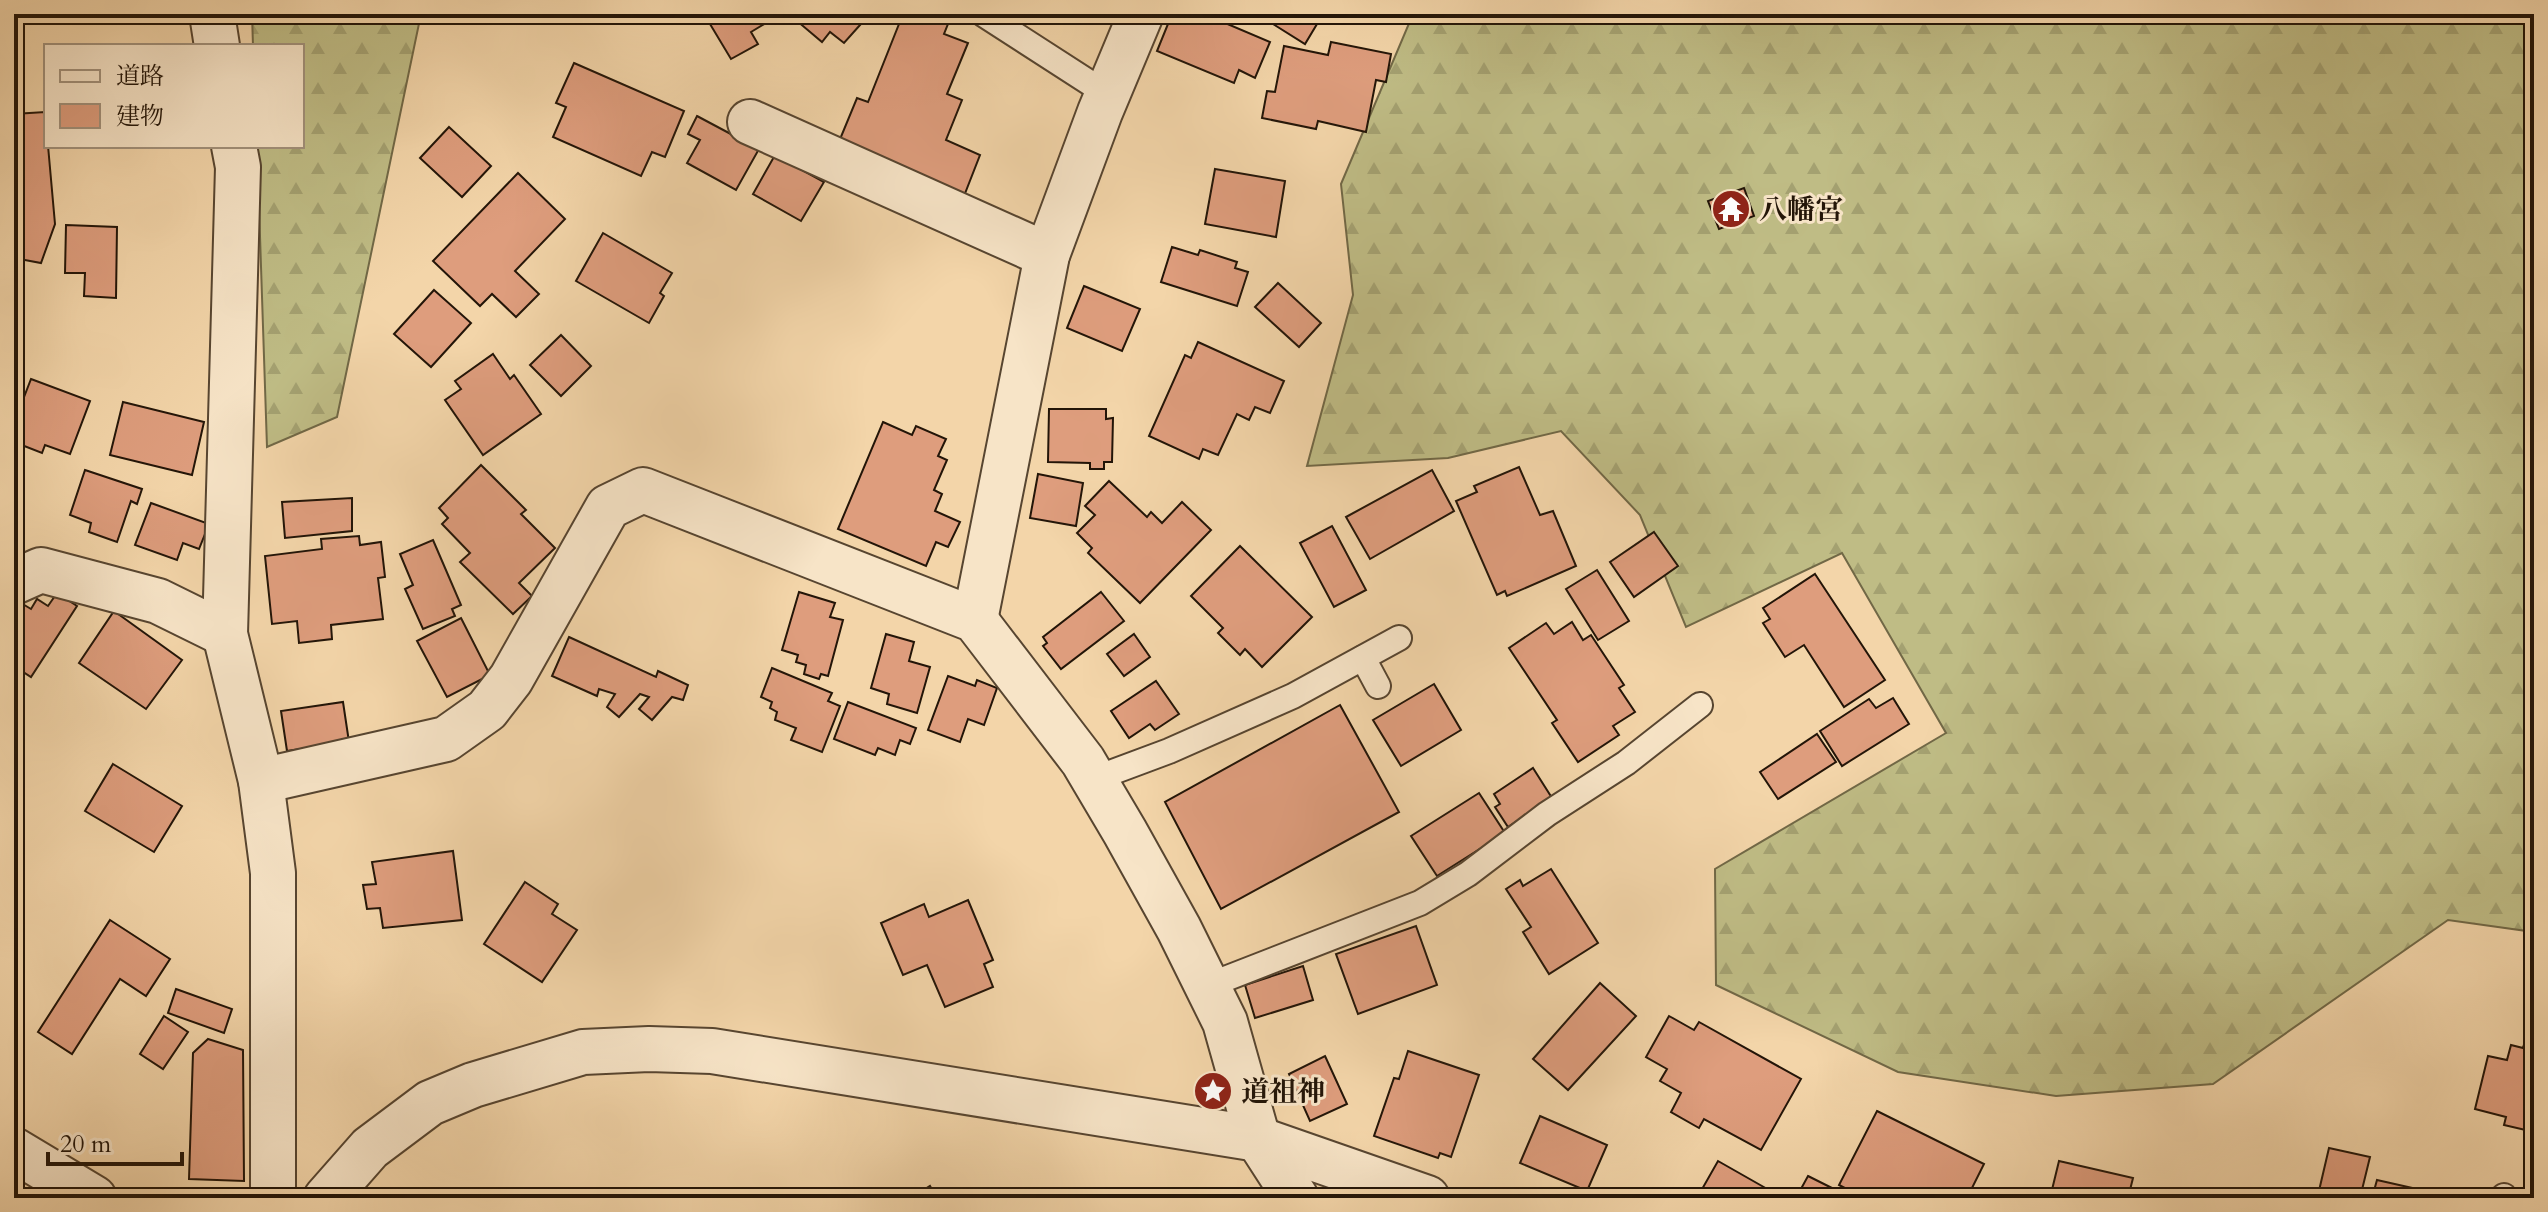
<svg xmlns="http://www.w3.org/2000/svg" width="2548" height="1212" viewBox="0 0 2548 1212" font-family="Cardo,'Noto Serif JP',serif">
<defs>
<pattern id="forest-firs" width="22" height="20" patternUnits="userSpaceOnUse" patternTransform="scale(2)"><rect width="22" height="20" fill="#bfbc85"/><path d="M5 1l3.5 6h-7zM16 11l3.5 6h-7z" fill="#a4a171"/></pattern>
</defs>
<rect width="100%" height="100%" fill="#f3d5a9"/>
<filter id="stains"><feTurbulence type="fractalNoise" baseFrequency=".0025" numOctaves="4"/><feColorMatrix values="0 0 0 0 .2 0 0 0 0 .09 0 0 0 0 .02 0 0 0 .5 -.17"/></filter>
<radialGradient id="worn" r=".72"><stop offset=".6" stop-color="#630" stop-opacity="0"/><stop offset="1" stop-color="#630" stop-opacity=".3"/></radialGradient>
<!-- forest -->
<g fill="url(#forest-firs)" stroke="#716846" stroke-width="2">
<path d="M252,14H421L337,417L267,447L257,146H302V46H253Z"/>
<path d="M1413,14H2534V932L2448,920L2213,1084L2056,1096L1898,1072L1716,985L1715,869L1946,733L1842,553L1686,627L1640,515L1561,431L1448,458L1307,466L1353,295L1341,184Z"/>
</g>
<!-- building -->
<g fill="#de9d7d" stroke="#231508" stroke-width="2">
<path d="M704,14H768L771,20L751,32L758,44L731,59Z"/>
<path d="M803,14H847L860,25L844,43L830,32L822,42L797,21Z"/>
<path d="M903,14H952L944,34L968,43L947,94L962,100L946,140L980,155L964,196L838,144L857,98L868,102Z"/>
<path d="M1172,14H1204L1270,42L1255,78L1239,70L1234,83L1157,51Z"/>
<path d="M1279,14H1323L1305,44L1273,24Z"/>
<path d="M1331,42L1391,54L1386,82L1376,80L1366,132L1318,121L1316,129L1262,118L1267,91L1275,92L1284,46L1328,55Z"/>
<path d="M574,63L684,111L665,157L652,152L641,176L553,137L566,107L556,103Z"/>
<path d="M45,112L55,224L41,263L14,258V114Z"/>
<path d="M697,116L759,149L736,190L687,163L700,140L688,134Z"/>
<path d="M449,127L491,166L462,197L420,158Z"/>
<path d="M775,155L824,182L801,221L753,194Z"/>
<path d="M1215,169L1285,181L1276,237L1205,224Z"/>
<path d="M518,173L565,219L515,271L539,294L516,317L492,294L480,306L433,261Z"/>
<path d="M1744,188L1754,216L1719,229L1708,201Z"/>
<path d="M66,225L117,227L116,298L84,296L85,273H65Z"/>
<path d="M603,233L672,273L660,293L664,296L649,323L576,281Z"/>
<path d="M1172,247L1198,255L1200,250L1237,262L1235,268L1248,272L1237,306L1161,282Z"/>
<path d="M1278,283L1321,323L1299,347L1255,307Z"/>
<path d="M1084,286L1140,309L1122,351L1067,328Z"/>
<path d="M434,290L471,323L431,367L394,334Z"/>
<path d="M561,335L591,366L561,396L530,365Z"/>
<path d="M1198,342L1284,381L1270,413L1255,407L1249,420L1237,414L1218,455L1203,449L1199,459L1149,436L1185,355L1191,358Z"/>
<path d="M493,354L510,379L514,375L541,414L483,455L445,400L461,389L455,381Z"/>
<path d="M14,370L20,372L14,390Z"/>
<path d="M31,379L90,401L70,454L45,445L42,453L14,442V423Z"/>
<path d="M123,402L204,422L192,475L110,455Z"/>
<path d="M1049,409H1106V419L1113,418L1112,462H1104V469H1090V463L1048,462Z"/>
<path d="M883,422L912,435L916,426L946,439L938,456L947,460L934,490L942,494L935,511L960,522L948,547L936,542L926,566L838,529Z"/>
<path d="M481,465L526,510L521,514L555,548L519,583L532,596L513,614L460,562L470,553L442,524L448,518L439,508Z"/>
<path d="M1519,467L1540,515L1553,511L1576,566L1507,596L1505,591L1497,595L1456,501L1477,492L1474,486Z"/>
<path d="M85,470L142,489L137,504L131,501L117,542L89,532L91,523L70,515Z"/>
<path d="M1432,470L1454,511L1370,559L1346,517Z"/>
<path d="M1038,474L1083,483L1076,526L1030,518Z"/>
<path d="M1109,481L1147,517L1151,512L1162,523L1182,502L1211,530L1140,603L1088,553L1092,548L1077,533L1095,515L1085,506Z"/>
<path d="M352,498V531L285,538L282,502Z"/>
<path d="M151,503L209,524L199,549L183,543L177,560L135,545Z"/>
<path d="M1332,526L1366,590L1334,607L1300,543Z"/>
<path d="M1654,532L1678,566L1634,597L1610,562Z"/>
<path d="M359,536L360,545L381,542L385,577L378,578L383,619L331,625L332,639L299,643L297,621L272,624L265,556L322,549L321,539Z"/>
<path d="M433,540L461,605L452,609L455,616L423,629L405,589L413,585L400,554Z"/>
<path d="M1240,546L1312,617L1262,667L1245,649L1240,655L1218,633L1223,628L1191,596Z"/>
<path d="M1597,570L1629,621L1598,640L1566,589Z"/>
<path d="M1815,574L1885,680L1844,707L1804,645L1785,657L1763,623L1770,619L1763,608Z"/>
<path d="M799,592L835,603L830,617L843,620L828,676L821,674L819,679L804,674L806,665L796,662L798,655L782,650Z"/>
<path d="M1101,592L1124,621L1061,669L1043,646L1047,643L1043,637Z"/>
<path d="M57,593L77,606L31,677L14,666V613L21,603L31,609L37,599L48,606Z"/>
<path d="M114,611L182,660L146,709L79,663Z"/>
<path d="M461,618L490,675L447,697L417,641Z"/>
<path d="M1572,622L1583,640L1591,635L1624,685L1619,688L1635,712L1613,726L1619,735L1578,762L1552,723L1557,720L1509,648L1546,623L1554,634Z"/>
<path d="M886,634L914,642L909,661L930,667L917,713L887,704L889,694L871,688Z"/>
<path d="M1134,634L1150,657L1124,676L1107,654Z"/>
<path d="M569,637L656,677L658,671L688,685L683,700L672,697L652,720L639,709L649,697L640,694L619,717L607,707L615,694L599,689L597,696L552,676Z"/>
<path d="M772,668L832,693L828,701L840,706L822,752L791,740L796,728L775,720L777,712L770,708L772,702L761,697Z"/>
<path d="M948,676L975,686L977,680L997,688L984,725L968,719L960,742L928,730Z"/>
<path d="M1156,681L1179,714L1155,730L1150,724L1129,738L1111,711Z"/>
<path d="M1434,684L1461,730L1401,766L1373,720Z"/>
<path d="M1893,698L1909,724L1842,766L1820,731L1869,699L1876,708Z"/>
<path d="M343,702L349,742L287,751L281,711Z"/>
<path d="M848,702L916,728L910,744L900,740L895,755L878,748L875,755L834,739Z"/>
<path d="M1340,705L1399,812L1221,909L1165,802Z"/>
<path d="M1817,734L1836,762L1778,799L1760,772Z"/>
<path d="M113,764L182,806L154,852L85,811Z"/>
<path d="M1533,768L1552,798L1508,827L1495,807L1500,804L1494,794Z"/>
<path d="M1479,793L1505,833L1437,876L1411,836Z"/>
<path d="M453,851L462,920L383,928L380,908L367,909L363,885L376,884L372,862Z"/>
<path d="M1551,869L1598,943L1549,974L1523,932L1531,927L1506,889L1520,880L1523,886Z"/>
<path d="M525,882L558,904L552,914L577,930L542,982L484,944Z"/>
<path d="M968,900L993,960L984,964L993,987L945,1007L927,965L903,975L881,923L924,904L929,917Z"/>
<path d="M110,920L170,959L146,996L120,979L72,1054L38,1032Z"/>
<path d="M1416,926L1437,985L1358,1014L1336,954Z"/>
<path d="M1303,966L1313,1000L1255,1018L1245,985Z"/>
<path d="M1600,983L1636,1016L1568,1090L1533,1059Z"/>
<path d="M176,989L232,1009L224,1033L168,1013Z"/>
<path d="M164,1016L188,1032L163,1069L140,1054Z"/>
<path d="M1669,1016L1694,1030L1699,1022L1801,1079L1761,1150L1704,1119L1699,1128L1671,1112L1681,1093L1660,1081L1667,1069L1646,1057Z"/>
<path d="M2534,1035V1132L2504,1125L2506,1117L2475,1109L2488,1056L2507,1060L2511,1045L2523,1048L2525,1041L2532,1043Z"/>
<path d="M208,1039L243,1050L244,1181L189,1179L193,1053Z"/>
<path d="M1408,1051L1479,1075L1451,1157L1440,1153L1438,1158L1374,1136L1394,1078L1399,1079Z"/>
<path d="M1325,1056L1347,1104L1310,1121L1289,1074Z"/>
<path d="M1877,1111L1984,1164L1967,1198H1864L1839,1185Z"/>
<path d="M1540,1116L1607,1145L1587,1191L1520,1163Z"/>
<path d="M2329,1148L2370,1157L2360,1198H2333L2318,1195Z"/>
<path d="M1718,1161L1769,1190L1764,1198H1697Z"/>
<path d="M2059,1161L2133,1178L2128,1198H2050Z"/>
<path d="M1808,1176L1840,1192L1837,1198H1796Z"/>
<path d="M2377,1180L2417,1189L2415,1198H2372Z"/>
<path d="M930,1186L937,1198H911Z"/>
</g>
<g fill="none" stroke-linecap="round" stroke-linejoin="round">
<!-- service casing -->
<g stroke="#574530" stroke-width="28">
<g id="service">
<path d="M983,14L1107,94"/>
<path d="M1363,658L1378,686"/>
<path d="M1094,779L1169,751L1293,696L1399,638"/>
<path d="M1207,986L1420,903L1468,874L1547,814L1626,763L1700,705"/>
<path d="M2504,1196L2505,1198"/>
</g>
</g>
<!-- minor casing -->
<g stroke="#574530" stroke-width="48">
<g id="minor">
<path d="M212,14L217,46"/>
<path d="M750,122L1047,255"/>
<path d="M234,146L238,167L225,634L261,781L273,873V1198"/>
<path d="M14,582L41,570L158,601L225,634"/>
<path d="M975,620L1047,255L1100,112L1141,14"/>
<path d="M261,781L446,739L487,710L511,679L608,507L643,490L975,620L1083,761L1125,832L1179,929L1225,1022L1258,1139L1296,1198"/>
</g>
</g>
<!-- tertiary casing -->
<g stroke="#574530" stroke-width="48">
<g id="tertiary">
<path d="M14,1150L94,1198"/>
<path d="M326,1198L370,1148L430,1103L473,1085L583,1052L649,1049L712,1051L1258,1139L1427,1198"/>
</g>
</g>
<!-- service -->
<use href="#service" stroke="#f7e4c7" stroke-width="24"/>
<!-- minor -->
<use href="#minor" stroke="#f7e4c7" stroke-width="44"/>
<!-- tertiary -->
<use href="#tertiary" stroke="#f7e4c7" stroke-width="44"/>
</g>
<!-- icons -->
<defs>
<g id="temple-disc" transform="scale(2)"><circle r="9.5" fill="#8f2418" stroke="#f7e4c7"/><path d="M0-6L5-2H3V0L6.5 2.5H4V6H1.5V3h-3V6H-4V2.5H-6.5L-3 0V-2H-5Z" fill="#fff"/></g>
<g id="sight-disc" transform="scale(2)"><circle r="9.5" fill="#8f2418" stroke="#f7e4c7"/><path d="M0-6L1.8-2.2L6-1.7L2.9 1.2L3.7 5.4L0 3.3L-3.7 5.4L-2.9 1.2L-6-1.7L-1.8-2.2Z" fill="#fff"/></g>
</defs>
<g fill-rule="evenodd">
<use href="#temple-disc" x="1731" y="209"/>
<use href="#sight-disc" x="1213" y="1091"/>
</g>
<g text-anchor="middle" stroke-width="6" stroke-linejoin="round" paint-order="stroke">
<!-- poi labels -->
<g font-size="28" font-weight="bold" fill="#231508" stroke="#f7e4c7" text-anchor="start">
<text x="1759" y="219">八幡宮</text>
<text x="1241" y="1101">道祖神</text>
</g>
</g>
<!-- margin -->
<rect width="2548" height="1212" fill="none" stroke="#f3d5a9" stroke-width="48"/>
<rect x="16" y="16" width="2516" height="1180" fill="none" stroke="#231508" stroke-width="4"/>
<rect x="24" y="24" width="2500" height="1164" fill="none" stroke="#231508" stroke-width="2"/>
<!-- legend -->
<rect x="44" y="44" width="260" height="104" fill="#f7e4c7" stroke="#a2917b" stroke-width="2"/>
<rect x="60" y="70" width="40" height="12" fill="#f7e4c7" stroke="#a2917b" stroke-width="2"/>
<text x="116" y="84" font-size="24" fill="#231508">道路</text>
<rect x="60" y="104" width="40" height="24" fill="#de9d7d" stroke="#a2917b" stroke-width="2"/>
<text x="116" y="124" font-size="24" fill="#231508">建物</text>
<!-- scale -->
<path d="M48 1152v12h134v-12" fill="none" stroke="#231508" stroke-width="4"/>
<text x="60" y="1152" font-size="24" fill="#231508" stroke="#f7e4c7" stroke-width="6" paint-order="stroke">20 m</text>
<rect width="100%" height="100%" filter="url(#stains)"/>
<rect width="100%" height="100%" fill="url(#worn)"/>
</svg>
